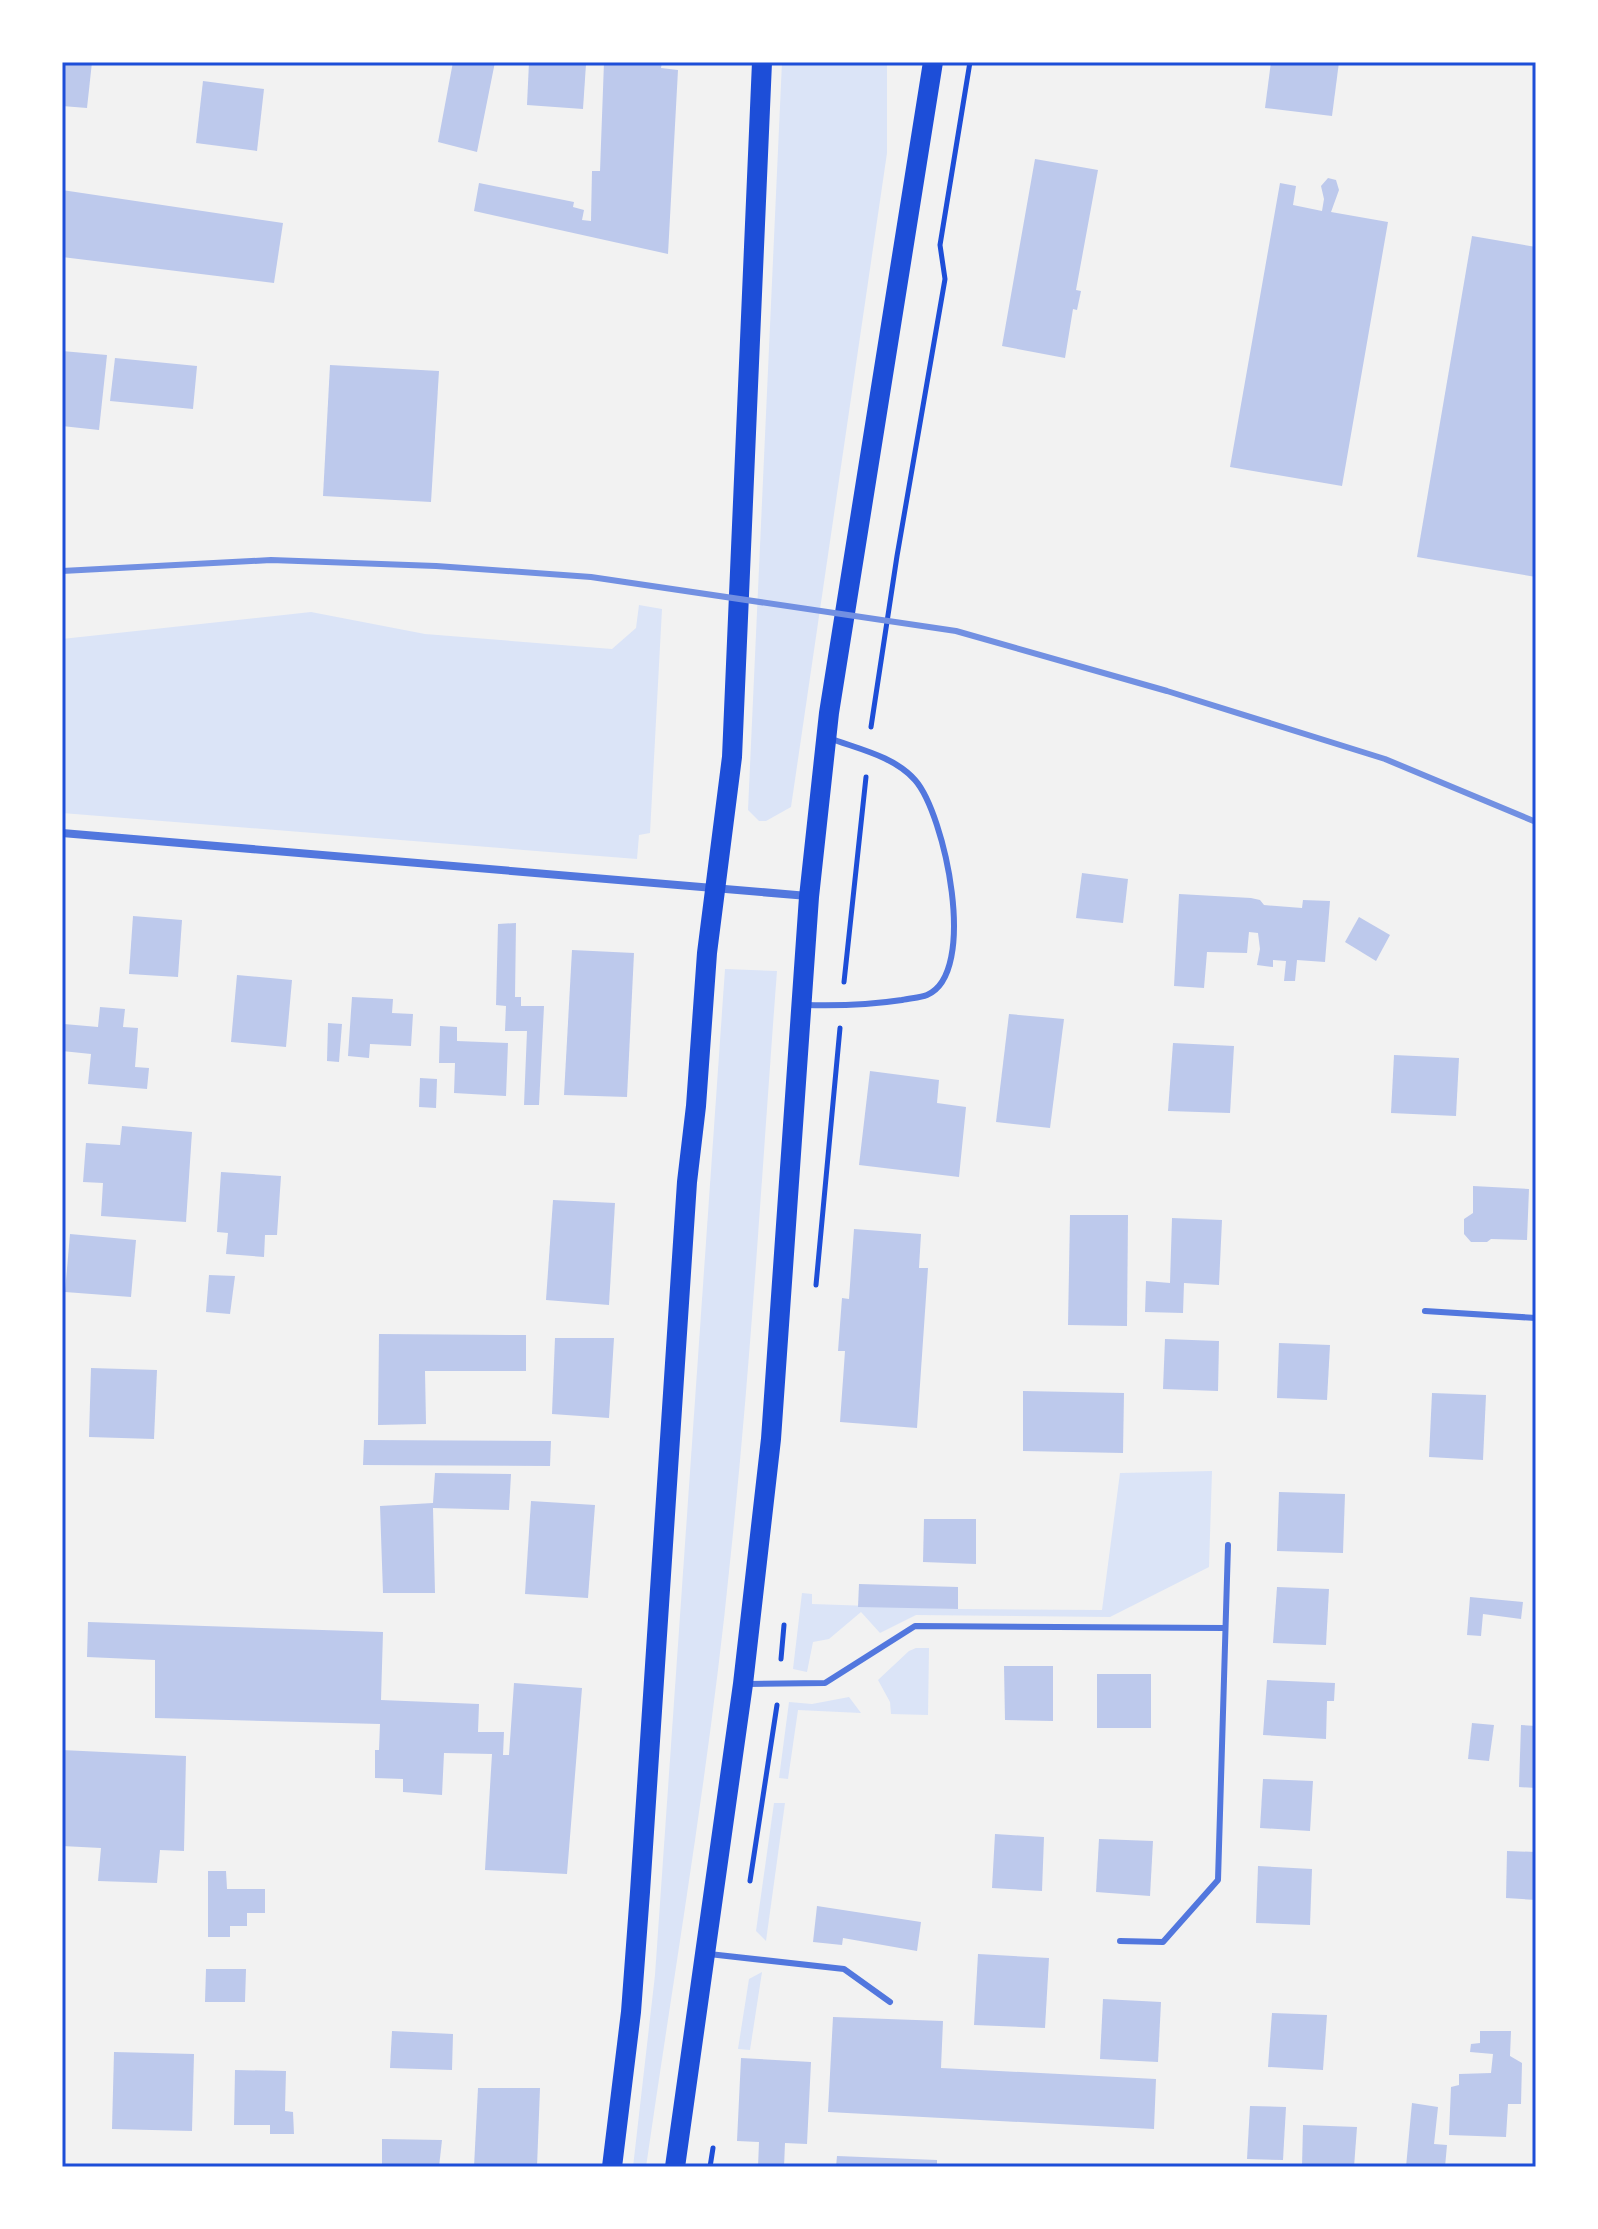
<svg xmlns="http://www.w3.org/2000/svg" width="1598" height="2229" viewBox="0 0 1598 2229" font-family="'Libre Baskerville',serif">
<rect width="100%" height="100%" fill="#f2f2f2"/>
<!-- green -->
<g fill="#dbe4f7">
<path d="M782,62H887V153L791,807L766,821H759L748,810Z"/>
<path d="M639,605L662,609L650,833L639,835L637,859L62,813V639L311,612L425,634L612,649L636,628Z"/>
<path d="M725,969L777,971C762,1168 751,1366 730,1562C710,1764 675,1966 646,2167H633L655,1975Z"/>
<path d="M1212,1471L1209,1567L1110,1617L916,1615L880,1633L861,1612L829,1639L813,1642L807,1672L793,1669L802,1593L812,1594V1604L958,1609L1102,1610L1120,1473Z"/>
<path d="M916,1648H929L928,1715L891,1714L890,1702L878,1680L909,1651Z"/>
<path d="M849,1697L861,1713L798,1710L788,1779L779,1778L789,1702L812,1704Z"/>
<path d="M774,1803H785L766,1941L756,1931Z"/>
<path d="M762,1972L750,2050L738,2049L749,1979Z"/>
</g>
<!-- building -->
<g fill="#bdc9ec">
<path d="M62,62H92L87,108L62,106Z"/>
<path d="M453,62H495L477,152L438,142Z"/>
<path d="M529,62L586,64L583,109L527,105Z"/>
<path d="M604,62H662L661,68L678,70L668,254L474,211L479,183L574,202L573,207L584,210L582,220L591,221L592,171H600Z"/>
<path d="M1271,62H1339L1332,116L1265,108Z"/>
<path d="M203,81L264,89L257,151L196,143Z"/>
<path d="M1035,159L1098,170L1076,290L1081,291L1077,310L1073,309L1065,358L1002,346Z"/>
<path d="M1328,178L1336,180L1339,190L1331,212L1388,222L1342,486L1230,467L1280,183L1296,186L1293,205L1322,211L1324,199L1321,186Z"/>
<path d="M62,190L283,223L274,283L62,257Z"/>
<path d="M1472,236L1536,247V577L1417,557Z"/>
<path d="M62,351L107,355L99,430L62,426Z"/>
<path d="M115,358L197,366L193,409L110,401Z"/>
<path d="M330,365L439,371L431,502L323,496Z"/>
<path d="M1082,873L1128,879L1123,923L1076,918Z"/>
<path d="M1179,894L1251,898L1260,900L1264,905L1302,908L1303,900L1330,901L1325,962L1297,960L1295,981H1284L1286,961L1273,960V967L1257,965L1260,949L1258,933L1249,932L1247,953L1207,952L1204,988L1174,986Z"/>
<path d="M133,916L182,920L178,977L129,974Z"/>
<path d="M1359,917L1390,935L1376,961L1345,942Z"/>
<path d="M516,923L515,997H521V1006H544L539,1105H524L527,1031H505L506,1006L496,1005L498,924Z"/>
<path d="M572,950L634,953L627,1097L564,1095Z"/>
<path d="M237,975L292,980L286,1047L231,1042Z"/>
<path d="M352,997L393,999L392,1013L413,1014L411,1046L370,1044L369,1058L348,1056Z"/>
<path d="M100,1007L125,1009L123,1027L138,1028L135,1067L149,1068L147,1089L88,1084L91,1054L62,1051L64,1024L98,1027Z"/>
<path d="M1009,1014L1064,1019L1050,1128L996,1122Z"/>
<path d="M328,1023L342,1024L339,1062L327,1061Z"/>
<path d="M440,1026L457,1027V1041L508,1043L506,1096L454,1093L455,1063H439Z"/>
<path d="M1173,1043L1234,1046L1230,1113L1168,1111Z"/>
<path d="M1394,1055L1459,1058L1456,1116L1391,1113Z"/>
<path d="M870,1071L939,1080L937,1103L966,1107L959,1177L859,1165Z"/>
<path d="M420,1078L437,1079L436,1108L419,1107Z"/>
<path d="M122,1126L192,1132L186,1222L101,1216L103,1183L83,1182L86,1143L120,1145Z"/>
<path d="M221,1172L281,1176L277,1235H265L264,1257L226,1254L228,1233L217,1232Z"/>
<path d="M1473,1186L1529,1189L1527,1240L1491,1239L1487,1242H1471L1464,1234V1219L1473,1213Z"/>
<path d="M553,1200L615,1203L609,1305L546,1300Z"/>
<path d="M1070,1215H1128L1127,1326L1068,1325Z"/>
<path d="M1172,1218L1222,1220L1219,1285L1184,1283L1183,1313L1145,1312L1146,1281L1170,1283Z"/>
<path d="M854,1229L921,1234L919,1268H928L917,1428L840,1422L845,1351H838L842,1298L849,1299Z"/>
<path d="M70,1234L136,1240L131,1297L65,1292Z"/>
<path d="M209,1275L235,1276L230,1314L206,1312Z"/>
<path d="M379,1334L526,1335V1371H425L426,1424L378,1425Z"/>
<path d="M555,1338H614L609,1418L552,1414Z"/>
<path d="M1165,1339L1219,1341L1218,1391L1163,1389Z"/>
<path d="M1279,1343L1330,1345L1327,1400L1277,1398Z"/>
<path d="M91,1368L157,1370L154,1439L89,1437Z"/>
<path d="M1023,1391L1124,1393L1123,1453L1023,1451Z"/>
<path d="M1432,1393L1486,1395L1483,1460L1429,1457Z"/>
<path d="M364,1440L551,1441L550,1466L363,1465Z"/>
<path d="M435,1473L511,1474L509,1510L433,1508L435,1593H383L380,1506L433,1503Z"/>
<path d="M1279,1492L1345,1494L1343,1553L1277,1551Z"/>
<path d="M531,1501L595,1505L588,1598L525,1594Z"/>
<path d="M924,1519H976V1564L923,1562Z"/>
<path d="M859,1584L958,1587V1609L858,1607Z"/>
<path d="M1277,1587L1329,1589L1326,1645L1273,1643Z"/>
<path d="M1470,1597L1523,1602L1521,1619L1483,1614L1481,1636L1467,1635Z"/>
<path d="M88,1622L383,1632L381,1700L479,1704L478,1732H504L503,1755H509L514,1683L582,1688L567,1874L485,1870L492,1754L444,1753L442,1795L403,1792V1779L375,1778V1750H379L380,1724L155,1718V1660L87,1657Z"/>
<path d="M1004,1666H1053V1721L1005,1720Z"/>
<rect x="1097" y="1674" width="54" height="54"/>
<path d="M1267,1680L1335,1683L1334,1701H1327L1326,1739L1263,1735Z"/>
<path d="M1472,1723L1494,1725L1489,1761L1468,1759Z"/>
<path d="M1521,1725L1536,1726V1788L1519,1787Z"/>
<path d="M62,1750L186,1756L184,1851L160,1850L157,1883L98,1881L101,1848L62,1846Z"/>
<path d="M1263,1779L1313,1781L1310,1831L1260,1828Z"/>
<path d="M995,1834L1044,1837L1042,1891L992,1888Z"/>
<path d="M1099,1839L1153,1841L1150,1896L1096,1892Z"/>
<path d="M1507,1851L1536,1852V1900L1506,1898Z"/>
<path d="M1258,1866L1312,1869L1310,1925L1256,1923Z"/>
<path d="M208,1871H226L227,1889H265V1913H247V1926H230V1937H208Z"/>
<path d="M817,1906L921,1922L917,1951L843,1938L842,1945L813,1942Z"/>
<path d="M978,1954L1049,1958L1045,2028L974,2025Z"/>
<path d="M206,1969H246L245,2002H205Z"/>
<path d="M1103,1999L1161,2002L1158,2062L1100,2059Z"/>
<path d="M1272,2013L1327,2015L1323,2070L1268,2067Z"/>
<path d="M833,2017L943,2021L941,2068L1156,2079L1154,2129L828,2112Z"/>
<path d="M392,2031L453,2034L452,2070L390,2068Z"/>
<path d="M1480,2031H1511L1510,2056L1522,2063L1521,2104H1508L1506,2137L1449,2135L1451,2087L1459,2085V2074L1491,2073L1493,2054L1470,2052L1471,2044L1480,2043Z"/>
<path d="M114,2052L194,2054L192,2131L112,2129Z"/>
<path d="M741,2058L811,2062L807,2144L785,2143L784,2167H758L759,2142L737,2141Z"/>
<path d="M235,2070L286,2071L285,2111L293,2112L294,2134H270V2125H234Z"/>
<path d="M478,2088H540L537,2167H474Z"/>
<path d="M1412,2103L1438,2107L1434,2144L1447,2145L1445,2167H1406Z"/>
<path d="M1250,2106L1286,2107L1283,2160L1247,2159Z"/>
<path d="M1303,2125L1357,2127L1354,2167H1302Z"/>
<path d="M382,2139L442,2140L439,2167H382Z"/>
<path d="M837,2156L937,2160V2167H836Z"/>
</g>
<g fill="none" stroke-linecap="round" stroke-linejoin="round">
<!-- path -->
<g stroke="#1d4ed8" stroke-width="5">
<path d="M871,727L897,556L945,279L940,245L970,62"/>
<path d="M844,982L866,777"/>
<path d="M816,1285L840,1028"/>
<path d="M781,1659L784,1625"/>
<path d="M750,1881L777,1705"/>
<path d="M710,2167L713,2148"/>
</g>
<!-- service -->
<g stroke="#5277de" stroke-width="6">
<path d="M805,1005C839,1006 869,1005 902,1000C910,998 920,998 927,995C979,973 945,814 915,780C894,756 858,749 829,738"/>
<path d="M1425,1311L1536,1318"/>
<path d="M748,1684L825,1683L915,1626L1224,1628"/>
<path d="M1120,1941L1163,1942L1218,1880L1228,1545"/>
<path d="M709,1954L844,1969L890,2002"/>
</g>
<!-- minor -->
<path stroke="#5277de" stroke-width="8" d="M62,833L808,896"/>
<!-- primary -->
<g stroke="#1d4ed8" stroke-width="20">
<path d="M612,2167L631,2012L640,1892L687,1182L696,1106L707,953L732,757L762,62"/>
<path d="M675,2167L743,1684L771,1439L809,897L829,713L933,62"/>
</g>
<!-- rail -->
<path stroke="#7290e2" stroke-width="6" d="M62,571L271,560L436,566L591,577L956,631L1167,691L1385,759L1536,822"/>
</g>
<!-- border -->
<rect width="1598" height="2229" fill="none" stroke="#ffffff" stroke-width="128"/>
<rect x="64" y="64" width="1470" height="2101" fill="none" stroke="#1d4ed8" stroke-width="3"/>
</svg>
